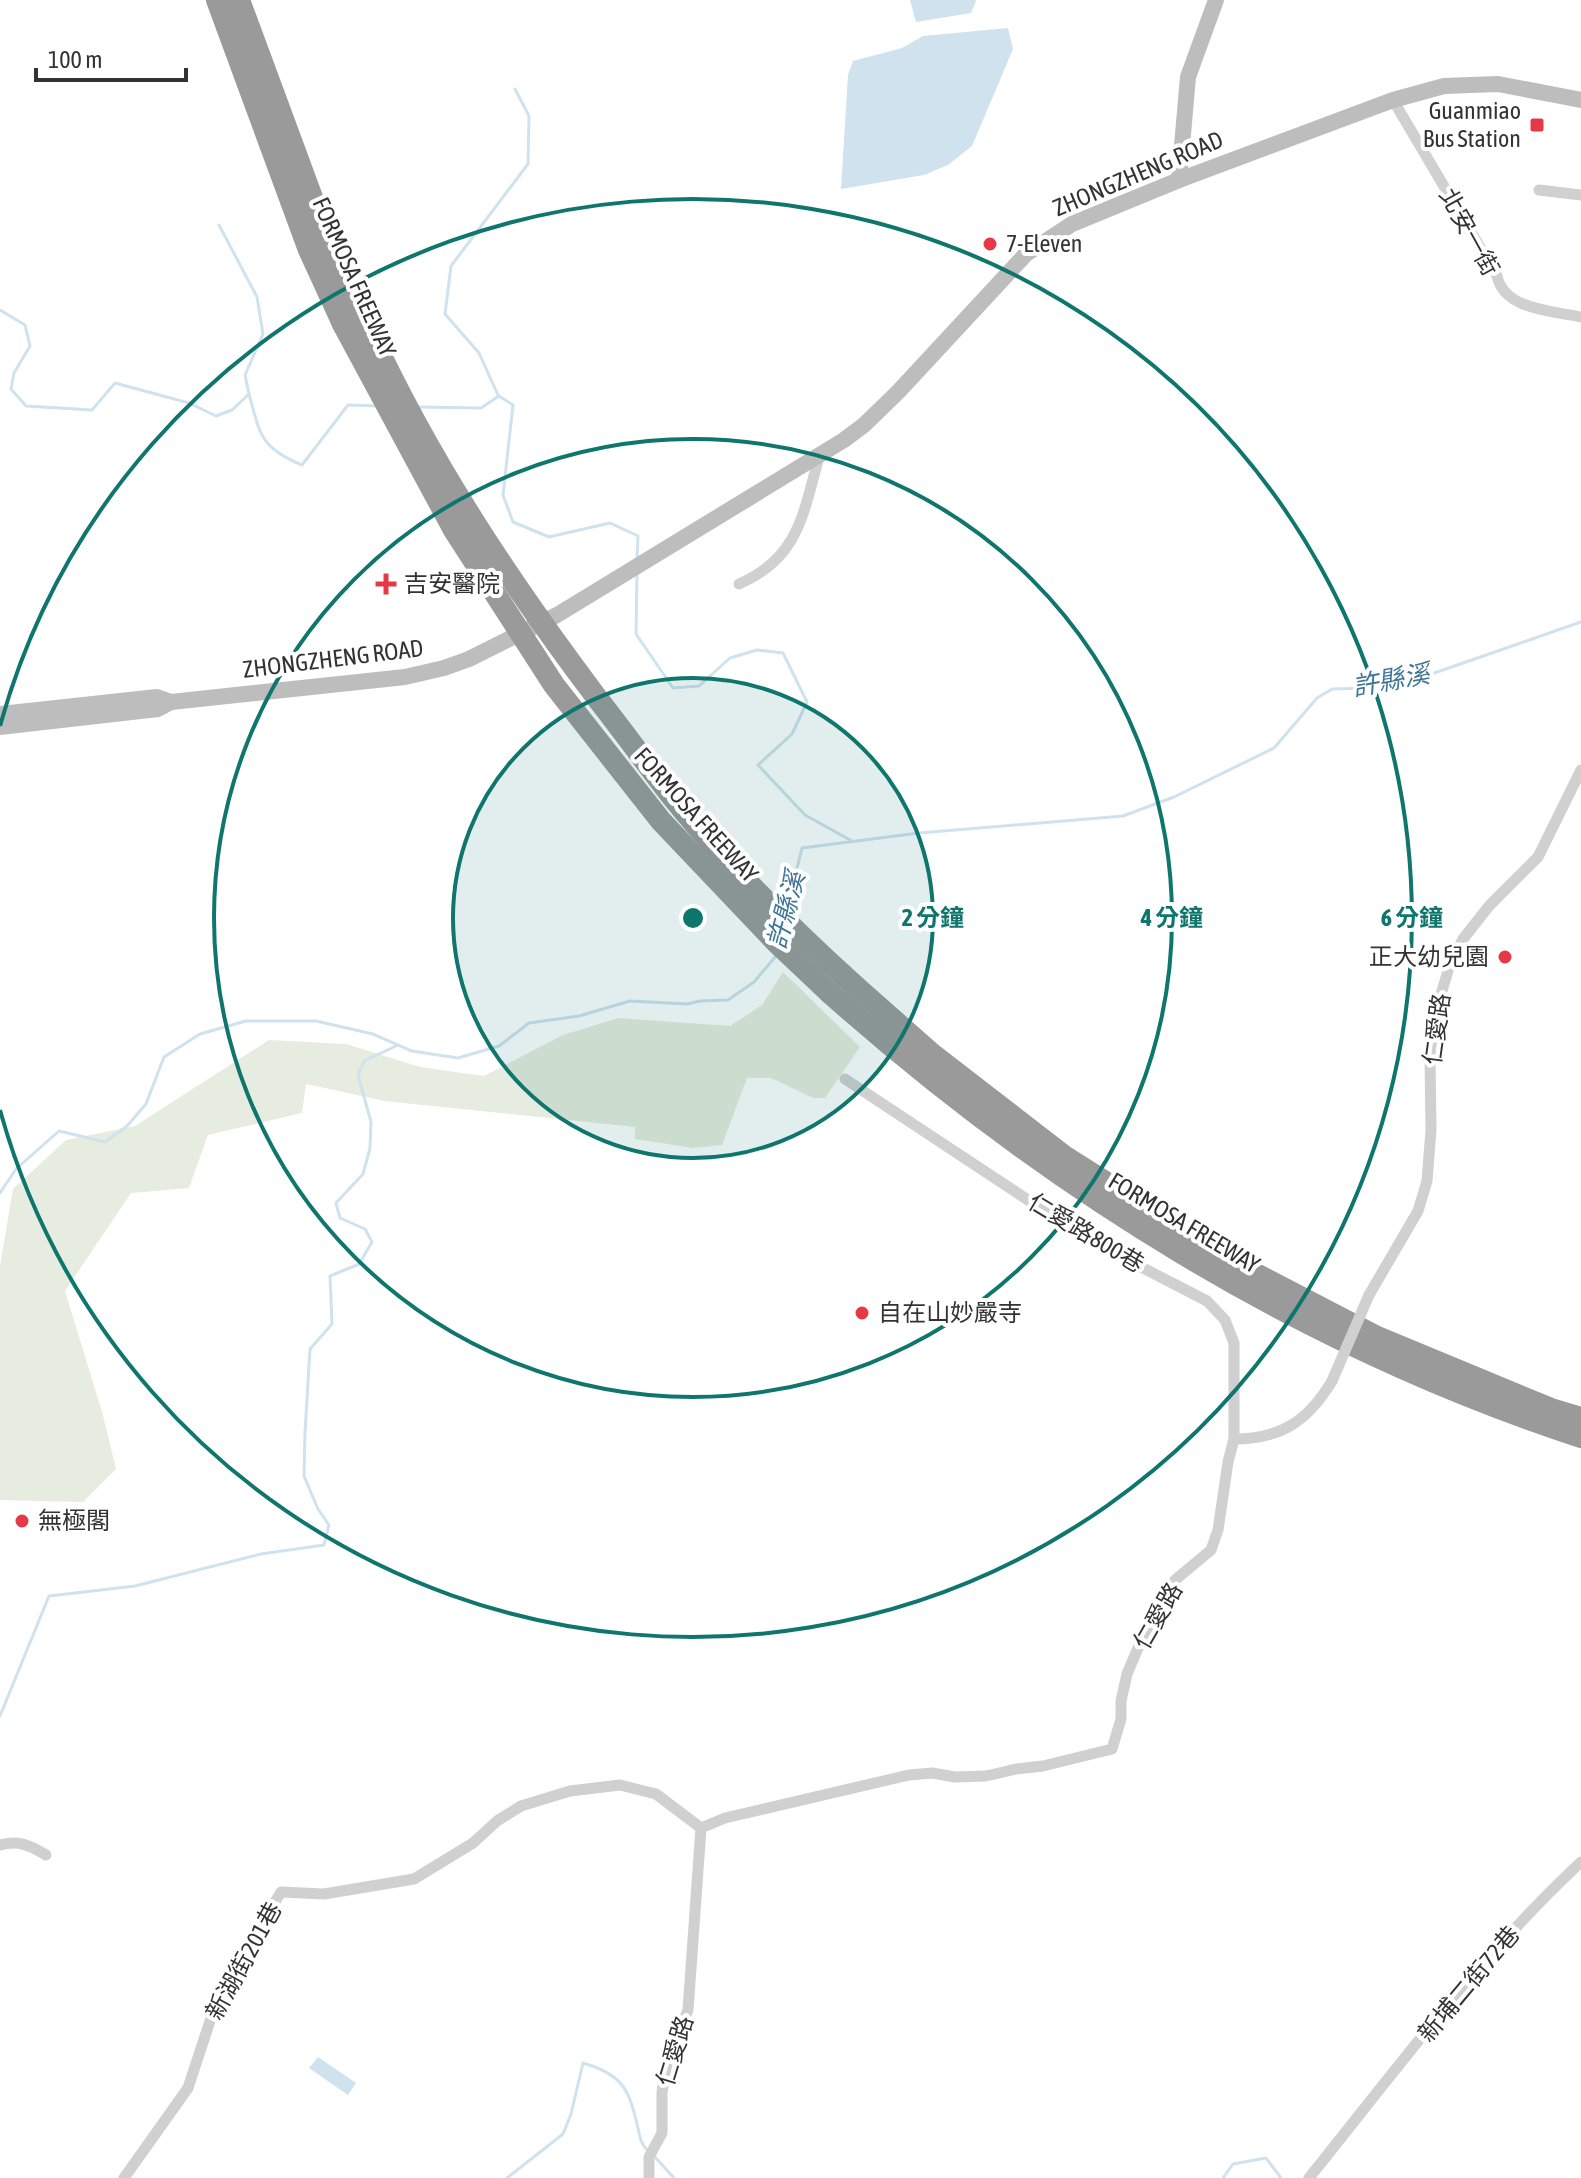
<svg xmlns="http://www.w3.org/2000/svg" width="1581" height="2178" viewBox="0 0 1581 2178" font-family="'Asap Condensed','Noto Sans TC',sans-serif">
<rect width="100%" height="100%" fill="#fff"/>
<!-- green -->
<path fill="#e6ecdf" d="M783,972L860,1047L825,1098H813L771,1078H747L722,1145L693,1148L635,1139V1127L385,1101L306,1084L302,1113L208,1135L189,1188L131,1193L65,1291L102,1412L116,1469L83,1502L0,1500V1266L13,1189L66,1140L135,1126L269,1040L346,1044L420,1067L484,1076L563,1035L618,1018L730,1026L762,1005Z"/>
<!-- water -->
<g fill="#cfe2ee">
<path d="M910,0H975L976,1L971,13L916,22Z"/>
<path d="M1008,28L1013,49L972,146L948,165L924,175L841,189L848,75L853,61L902,48L923,36Z"/>
<path d="M318,2057L356,2083L348,2095L309,2068Z"/>
</g>
<g fill="none" stroke-linecap="round" stroke-linejoin="round">
<!-- stream -->
<g stroke="#cfe2ee" stroke-width="3">
<path d="M219,225L257,297L263,334L245,375L249,394"/>
<path d="M0,310L25,325L30,346L14,373L11,389L26,406L92,410L115,383L189,403L216,416L232,410L249,394C260,434 260,448 302,465L348,405L379,406"/>
<path d="M498,395L479,353L445,314L451,266L528,164L529,116L515,89"/>
<path d="M418,407L481,408L499,396L513,405L503,495L513,522L549,537L610,523L638,536L637,560"/>
<path d="M637,572L636,634L673,688L699,686L730,658L757,650L783,653L807,702L792,734L758,765L805,815L852,841"/>
<path d="M787,910L802,848L919,833L1123,816L1174,797L1274,748L1317,698L1332,689L1375,688L1420,678L1581,622"/>
<path d="M0,1193L16,1169L59,1131L105,1142L127,1126L146,1104L164,1057L200,1034L246,1021H316L373,1034L412,1051L458,1058L499,1046L529,1023L579,1016L630,1001L687,1004L700,1001L728,1000L754,982L776,956"/>
<path d="M0,1716L49,1596L135,1586L261,1554L324,1545L329,1525L318,1509L304,1476L305,1432L310,1349L332,1324L330,1276L359,1264L372,1242L365,1229L340,1218L336,1203L363,1174L370,1148L371,1122L358,1075L364,1061L398,1045"/>
<path d="M654,2156L674,2178"/>
<path d="M507,2178L563,2134L571,2114L583,2063C624,2075 629,2090 638,2128C640,2138 641,2144 648,2151"/>
<path d="M1223,2178L1233,2164L1266,2158L1281,2178"/>
</g>
<!-- street -->
<g stroke="#d0d0d0" stroke-width="11">
<path d="M1393,100L1497,276C1504,310 1553,311 1581,317"/>
<path d="M1539,190L1581,195"/>
<path d="M739,584C799,558 803,514 819,457"/>
<path d="M845,1079L1087,1239L1207,1301L1225,1320L1234,1343V1439"/>
<path d="M1369,1295L1418,1211L1427,1181L1431,1130L1430,1055L1434,1018L1450,964L1463,939L1489,906L1538,857L1581,770"/>
<path d="M0,1845C18,1840 30,1845 46,1855"/>
<path d="M124,2178L188,2088L211,2018L248,1947L281,1892L324,1894L414,1879L473,1843L497,1821L521,1806L570,1791L620,1785L656,1794L701,1828"/>
<path d="M649,2178V2157L662,2133V2092L667,2063L688,2010L701,1828L725,1818L909,1775L932,1773L955,1777L986,1776L1016,1769L1043,1766L1112,1749L1121,1719V1701L1127,1674L1141,1641L1175,1580L1211,1550L1218,1530L1228,1462L1234,1439C1281,1439 1308,1421 1332,1381"/>
<path d="M1309,2178C1396,2070 1479,1957 1581,1862"/>
</g>
<!-- secondary -->
<g stroke="#bdbdbd" stroke-width="16">
<path d="M1179,180L1188,77L1216,0"/>
<path d="M0,714L157,697L171,702"/>
<path d="M0,727L158,709L171,702L405,677L444,668L469,659L557,615L844,440L864,425L898,392L1026,254L1072,224L1179,180L1393,100L1444,86L1498,84L1581,100"/>
</g>
<!-- highway -->
<g stroke="#9a9a9a" stroke-width="22">
<path d="M217,0L309,250L343,324"/>
<path d="M239,0L327,238L368,328"/>
<path d="M855,986L932,1054L1064,1156L1229,1260L1377,1337L1551,1409L1581,1418"/>
<path d="M830,993C1049,1188 1301,1345 1581,1437"/>
</g>
<!-- street-bridge -->
<path stroke="#d0d0d0" stroke-width="11" d="M1332,1381L1369,1295"/>
<!-- highway-bridge -->
<g stroke="#9a9a9a" stroke-width="22">
<path d="M343,324L454,530L554,685L661,821L776,942L830,993"/>
<path d="M368,328C429,461 509,581 597,698C623,731 648,766 674,799C728,866 791,928 855,986"/>
</g>
</g>
<!-- distance rings -->
<circle cx="693" cy="918" r="240" fill="#0f766e" fill-opacity=".12"/>
<g fill="none" stroke="#0f766e" stroke-width="4">
<circle cx="693" cy="918" r="240"/>
<circle cx="693" cy="918" r="479"/>
<path d="M0 726A719 719 0 1 1 0 1110"/>
</g>
<!-- markers -->
<g fill="#e63946" stroke="#fff" stroke-width="3">
<rect x="1529" y="117" width="16" height="16" rx="4"/>
<circle cx="990" cy="244" r="8"/>
<path d="M382 572h8v8h8v8h-8v8h-8v-8h-8v-8h8z"/>
<circle cx="1505" cy="957" r="8"/>
<circle cx="862" cy="1313" r="8"/>
<circle cx="22" cy="1521" r="8"/>
</g>
<g text-anchor="middle" stroke-width="8" stroke-linejoin="round" paint-order="stroke">
<!-- poi labels -->
<g font-size="24" fill="#333" stroke="#fff" text-anchor="start">
<text x="1521" y="119" text-anchor="end">Guanmiao<tspan x="1521" dy="28">Bus Station</tspan></text>
<text x="1006" y="252">7-Eleven</text>
<text x="404" y="592">吉安醫院</text>
<text x="1489" y="965" text-anchor="end">正大幼兒園</text>
<text x="878" y="1321">自在山妙嚴寺</text>
<text x="38" y="1529">無極閣</text>
</g>
<!-- street labels -->
<g font-size="24" fill="#333" stroke="#fff">
<text transform="translate(1138 174) rotate(-23)" y="8">ZHONGZHENG ROAD</text>
<text transform="translate(1469 232) rotate(61)" y="8">北安一街</text>
<text transform="translate(354 277) rotate(66)" y="8">FORMOSA FREEWAY</text>
<text transform="translate(333 659) rotate(-7)" y="8">ZHONGZHENG ROAD</text>
<text transform="translate(696 815) rotate(48)" y="8">FORMOSA FREEWAY</text>
<text transform="translate(1437 1029) rotate(-82)" y="8">仁愛路</text>
<text transform="translate(1184 1223) rotate(31)" y="8">FORMOSA FREEWAY</text>
<text transform="translate(1086 1233) rotate(31)" y="8">仁愛路800巷</text>
<text transform="translate(1158 1616) rotate(-60)" y="8">仁愛路</text>
<text transform="translate(244 1961) rotate(-61)" y="8">新湖街201巷</text>
<text transform="translate(1469 1984) rotate(-50)" y="8">新埔二街72巷</text>
<text transform="translate(675 2051) rotate(-73)" y="8">仁愛路</text>
</g>
<!-- water labels -->
<g font-size="26" font-style="italic" fill="#3f7597" stroke="#fff">
<text transform="translate(1391 680) rotate(-10)" y="9">許縣溪</text>
<text transform="translate(786 910) rotate(-75)" y="9">許縣溪</text>
</g>
</g>
<circle cx="693" cy="918" r="12" fill="#0f766e" stroke="#fff" stroke-width="4"/>
<g font-size="24" text-anchor="middle" font-weight="bold" fill="#0f766e" stroke="#fff" stroke-width="8" stroke-linejoin="round" paint-order="stroke">
<text x="933" y="926">2 分鐘</text>
<text x="1172" y="926">4 分鐘</text>
<text x="1412" y="926">6 分鐘</text>
</g>
<!-- scale -->
<path d="M36 68v12h150v-12" fill="none" stroke="#333333" stroke-width="4"/>
<text x="48" y="68" font-size="24" fill="#333333" stroke="#ffffff" stroke-width="6" paint-order="stroke">100 m</text>
</svg>
